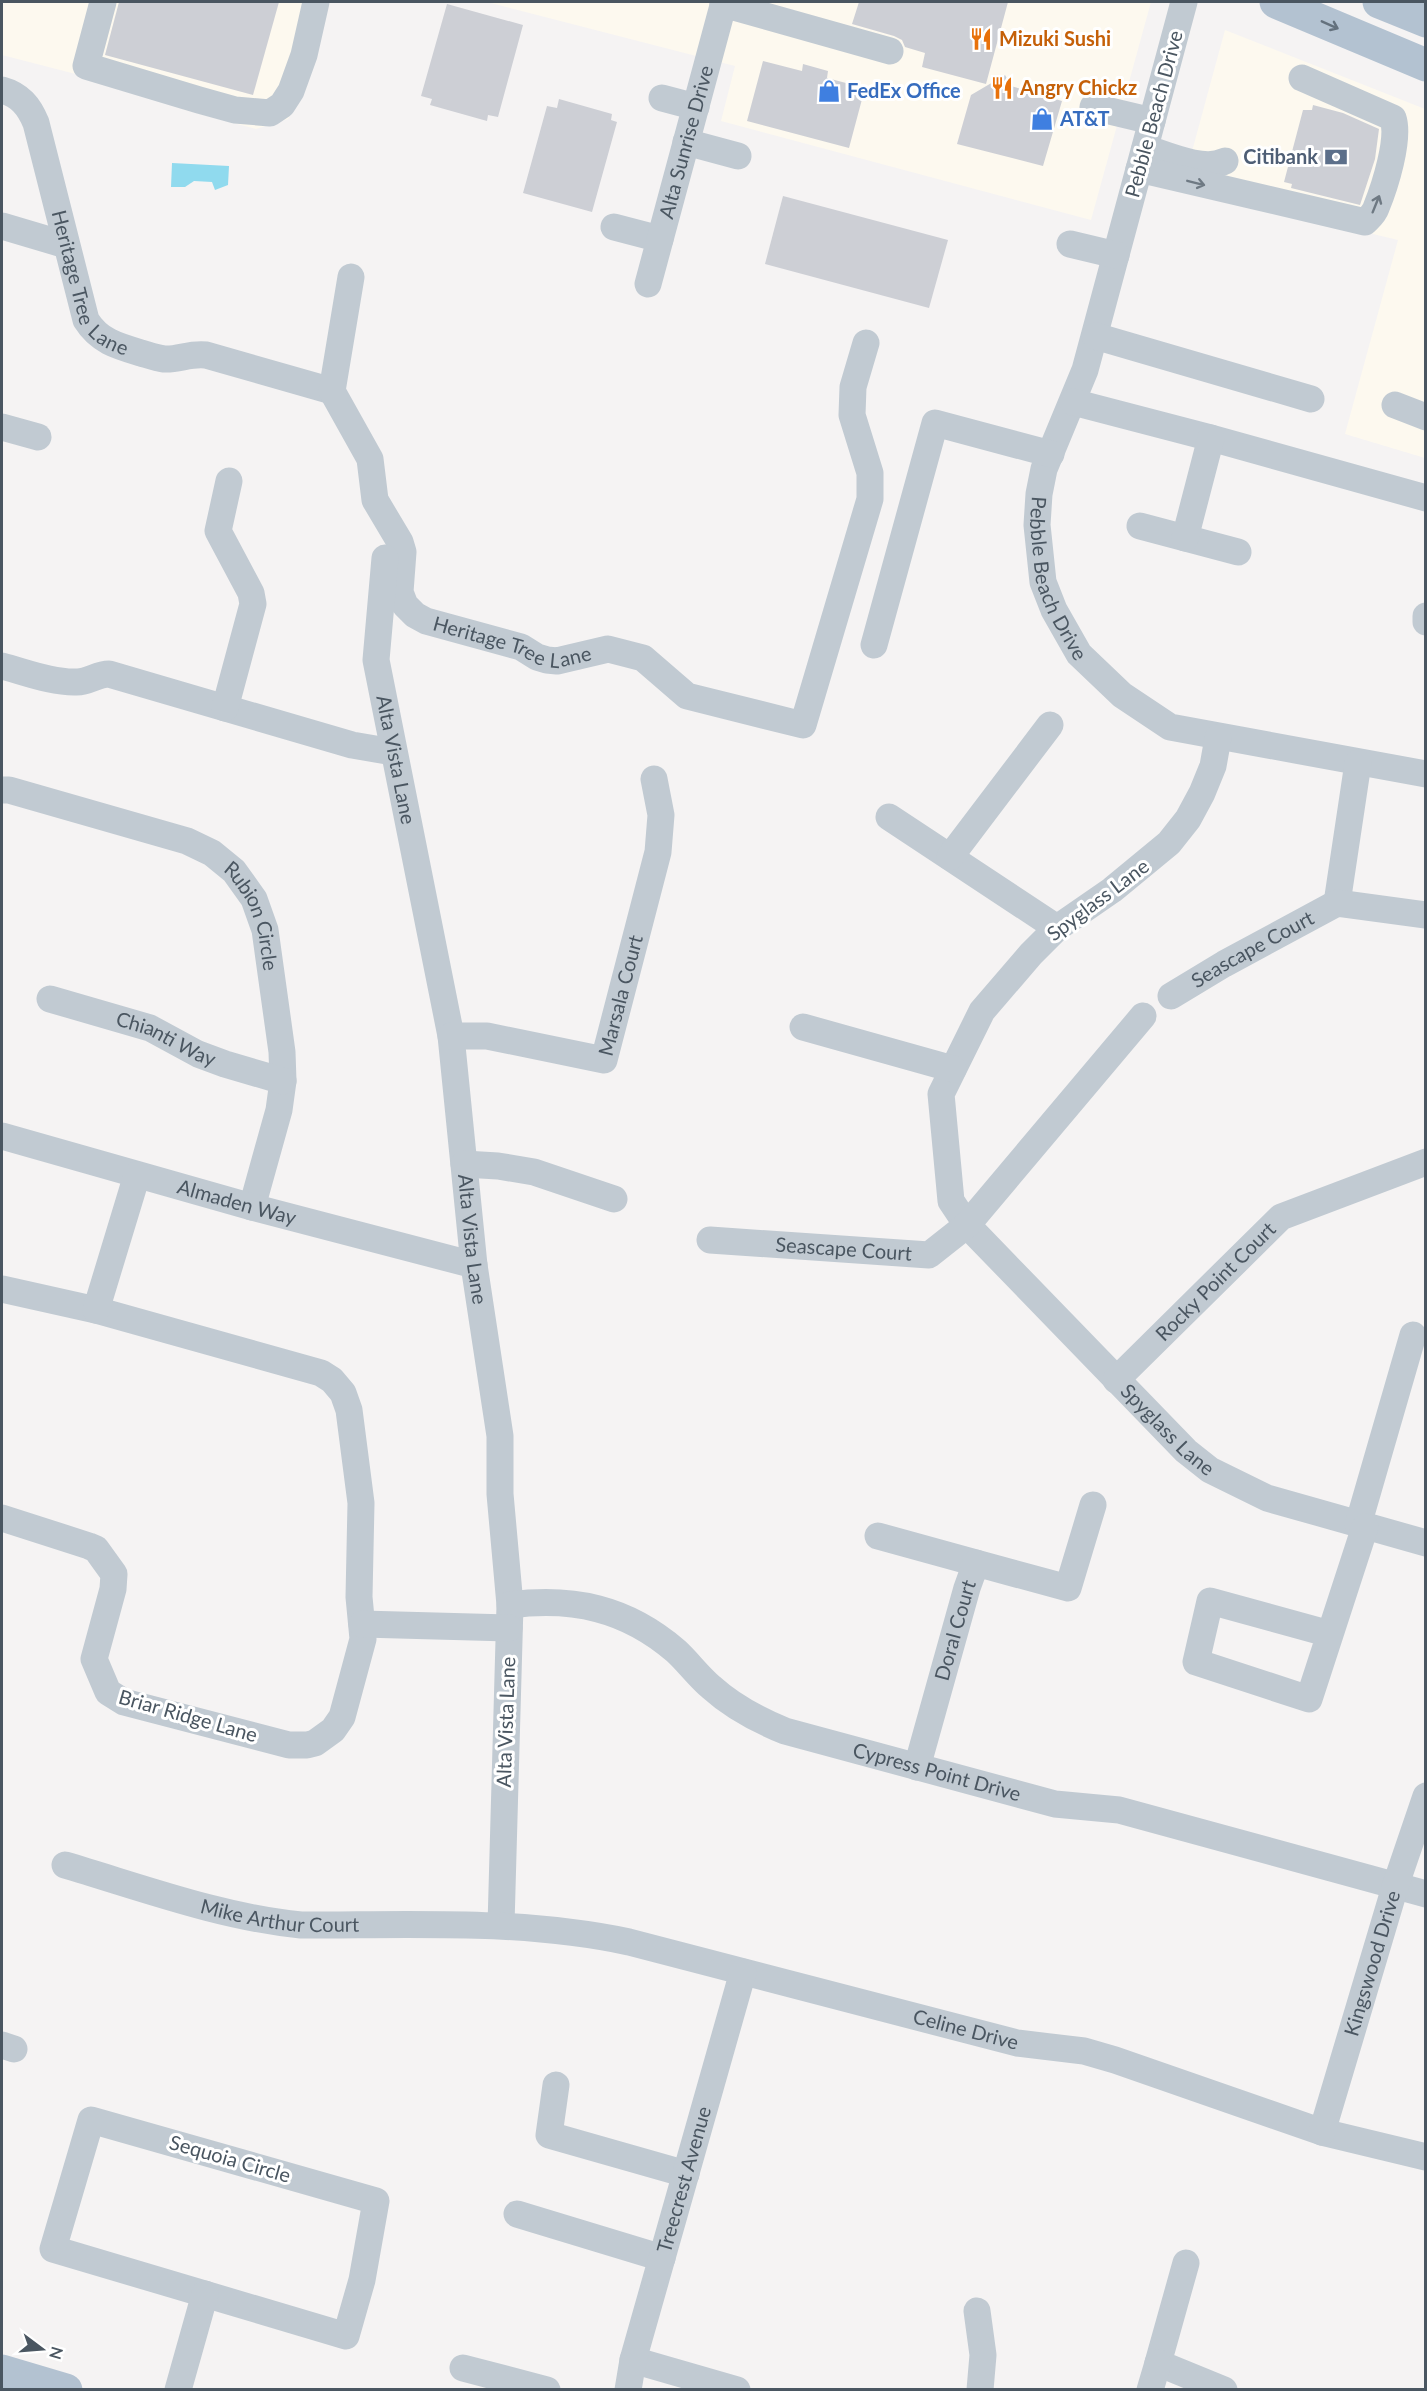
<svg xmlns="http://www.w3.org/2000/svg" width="1427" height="2391" viewBox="0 0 1427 2391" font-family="Lato,sans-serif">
<rect width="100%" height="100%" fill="#f5f3f3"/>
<!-- commercial -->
<g fill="#fdf9ef">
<path d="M2,2H329L306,89L288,119L256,129L185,110L157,95L2,55Z"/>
<path d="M487,2H1151L1091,220L721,121L735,66Z"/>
<path d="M1225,30L1425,109V458L1345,434L1398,240L1182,188Z"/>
</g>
<!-- water -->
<path fill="#90daee" d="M172,163L229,166L228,185L215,190L212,182L194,181L185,187H171Z"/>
<!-- building -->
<g fill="#cdcfd5">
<path d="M119,2H279L253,95L105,55Z"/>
<path d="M859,2H1008L986,84L922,67L925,53L905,47L902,40L894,36L852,24Z"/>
<path d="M447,4L523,25L498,117L488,115L487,121L430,105L432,99L421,96Z"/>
<path d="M763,61L802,71L803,64L828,71L827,78L865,88L849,148L747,121Z"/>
<path d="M1005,75L1011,86L1062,101L1043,166L957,144L971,95Z"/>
<path d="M559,99L612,114L611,120L617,122L592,212L523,193L547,106L557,108Z"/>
<path d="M1313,105L1343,113L1379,129L1375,159L1360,205L1291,188L1292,184L1284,182L1303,110H1312Z"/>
<path d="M783,196L948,240L929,308L765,264Z"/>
</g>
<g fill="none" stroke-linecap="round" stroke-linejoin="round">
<!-- minor -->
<g stroke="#c1cad2" stroke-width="27">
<path d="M103,2L86,66L199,100L235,110L270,113L282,105L291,91L304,55L316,2"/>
<path id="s1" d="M1184,2L1085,370L1044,469L1039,494L1037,525L1043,582L1054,610L1079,654L1122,695L1170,727L1426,774"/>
<path d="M723,4L890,51"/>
<path id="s2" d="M2,90C20,95 29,106 36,123L86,320C99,341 117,346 141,353C148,355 156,358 164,359C178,360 190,353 206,355L332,391"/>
<path d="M662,98L696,107"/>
<path d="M1093,107L1152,121"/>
<path d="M686,142L738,156"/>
<path d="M1145,148C1167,155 1204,172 1225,161"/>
<path d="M1139,169L1365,222C1369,218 1374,214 1376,208C1385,186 1400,139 1393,118L1302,78"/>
<path d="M2,226L66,245"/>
<path d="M614,227L660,239"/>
<path d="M1070,244L1116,255"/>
<path id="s3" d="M351,277L332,391L370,459L375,500L400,542L403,552L400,592L405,605L415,615L426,621L521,647L537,657L547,660L557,661L608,649L643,658L687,696L803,725L870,499V473L852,415L853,387L866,343"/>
<path id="s4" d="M648,284L724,2"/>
<path d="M1095,336L1311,399"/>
<path d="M1073,402L1211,438L1426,498"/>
<path d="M1395,405L1426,417"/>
<path d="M2,427L38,437"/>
<path d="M1140,526L1238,552"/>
<path d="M1185,538L1211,438"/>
<path id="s5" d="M385,558L376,660L451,1036L474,1265L500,1436V1494L510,1605L501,1925"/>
<path d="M1426,616V622"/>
<path d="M874,645L935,423L1051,454"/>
<path d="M2,666C25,672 53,683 77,682C89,682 97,674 109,674L352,745L393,752"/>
<path d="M225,708L253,604L251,593L218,531L229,481"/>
<path id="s6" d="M1218,738L1213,766L1202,793L1188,819L1169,843L1112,890L1057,928L1031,954L982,1011L941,1094L951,1201L967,1225L1186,1451L1210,1470L1267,1498L1426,1543"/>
<path id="s7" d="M2,790H9L187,841L212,853L234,871L254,899L265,930L282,1052L283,1081L279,1110L252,1207"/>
<path d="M889,817L1057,928"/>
<path d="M950,857L1050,725"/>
<path d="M1337,903L1358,763"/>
<path id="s8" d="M1171,996L1224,964L1337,903L1426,915"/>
<path id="s9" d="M50,999L150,1028L198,1054L225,1064L283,1081"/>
<path d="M803,1027L953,1069"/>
<path id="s10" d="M451,1036H487L604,1060L658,852L661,815L654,779"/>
<path id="s11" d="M2,1136L252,1207L474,1265"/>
<path d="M464,1164L498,1166L534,1172L614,1199"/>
<path id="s12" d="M710,1240L929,1255L967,1225L1143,1016"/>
<path d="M2,1289L96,1310L321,1373L332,1380L343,1393L349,1410L361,1503L359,1597L363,1639L342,1717L333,1730L315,1743L307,1745H289L124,1702L108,1692L94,1659L113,1589L114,1574L96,1549L89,1546L2,1518"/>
<path d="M96,1310L137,1175"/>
<path id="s13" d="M1116,1380L1281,1217L1426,1162"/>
<path d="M1358,1525L1413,1335"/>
<path d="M878,1536L976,1563"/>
<path id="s14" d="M510,1605C573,1597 626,1608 676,1651C688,1662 698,1676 711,1687C733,1707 758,1720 785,1731L1055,1804L1119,1810L1426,1894"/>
<path d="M362,1624L509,1628"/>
<path d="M1330,1634L1210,1601L1196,1662L1309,1699L1365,1527"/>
<path id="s15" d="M917,1767L967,1588L976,1563L1068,1588L1093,1505"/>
<path id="s16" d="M65,1865C143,1888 221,1917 301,1925C411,1925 521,1919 629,1942L1017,2043L1084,2051L1115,2060L1322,2132L1426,2157"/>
<path d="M2,2045L14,2049"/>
<path d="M556,2085L549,2135L686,2174"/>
<path d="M91,2120L376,2201L362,2280L346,2336L53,2249Z"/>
<path id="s17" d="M1322,2132L1395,1887L1426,1796"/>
<path d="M517,2214L662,2258"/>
<path d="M1186,2263L1158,2363L1224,2390"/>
<path d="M977,2311L983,2355L980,2390"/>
<path d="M633,2360L737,2390"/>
<path d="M463,2368L547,2390"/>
<path d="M178,2390L205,2294"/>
<path id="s18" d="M628,2390L633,2360L743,1972"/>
<path d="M1150,2390L1158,2363"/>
</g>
<!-- major -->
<g stroke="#b3c2d1" stroke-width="33">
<path d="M1276,2L1426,65"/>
<path d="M1379,2L1426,21"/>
<path d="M2,2371L66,2390"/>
</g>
</g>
<!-- one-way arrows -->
<defs><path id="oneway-shaft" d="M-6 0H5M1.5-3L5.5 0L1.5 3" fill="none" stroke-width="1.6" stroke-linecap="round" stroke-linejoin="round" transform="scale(1.5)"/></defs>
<use stroke="#64717d" href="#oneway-shaft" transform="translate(1330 25) rotate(24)"/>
<g stroke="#6e7983">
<use href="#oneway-shaft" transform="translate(1196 183) rotate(14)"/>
<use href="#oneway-shaft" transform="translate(1376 204) rotate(-68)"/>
</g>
<!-- icons -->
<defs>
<g id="restaurant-bare" transform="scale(1.8)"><path d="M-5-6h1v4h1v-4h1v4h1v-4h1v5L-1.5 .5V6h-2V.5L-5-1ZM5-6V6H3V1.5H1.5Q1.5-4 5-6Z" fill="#e8710a" stroke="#fff" stroke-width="2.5" paint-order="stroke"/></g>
<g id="shop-bare" transform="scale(1.8)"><path d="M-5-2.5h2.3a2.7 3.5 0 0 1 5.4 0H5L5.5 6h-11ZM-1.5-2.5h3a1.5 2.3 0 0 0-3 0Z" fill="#3f7fe0" stroke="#fff" stroke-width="2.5" paint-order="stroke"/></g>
<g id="bank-bare" transform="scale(1.8)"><path d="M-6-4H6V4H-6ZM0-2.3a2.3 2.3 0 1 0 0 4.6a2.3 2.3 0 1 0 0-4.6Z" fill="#5c6f8a" stroke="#fff" stroke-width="2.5" paint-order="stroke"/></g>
</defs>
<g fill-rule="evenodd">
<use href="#restaurant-bare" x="981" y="39"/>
<use href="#restaurant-bare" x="1002" y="88"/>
<use href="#shop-bare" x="829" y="91"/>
<use href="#shop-bare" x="1042" y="119"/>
<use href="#bank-bare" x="1336" y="157"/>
</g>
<g text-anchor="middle" stroke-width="6" stroke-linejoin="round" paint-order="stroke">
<!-- food labels -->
<g font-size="20" font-weight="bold" fill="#c56008" stroke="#fff" text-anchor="start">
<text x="999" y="46">Mizuki Sushi</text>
<text x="1020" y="95">Angry Chickz</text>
</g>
<!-- shop labels -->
<g font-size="20" font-weight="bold" fill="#366cbe" stroke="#fff" text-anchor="start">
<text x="847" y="98">FedEx Office</text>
<text x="1060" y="126">AT&amp;T</text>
</g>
<!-- street labels -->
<g font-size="20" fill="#4a5661" stroke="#fff">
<text transform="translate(1154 114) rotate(-75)" y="7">Pebble Beach Drive</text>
<text dy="7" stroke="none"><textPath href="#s4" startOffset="147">Alta Sunrise Drive</textPath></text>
<text dy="7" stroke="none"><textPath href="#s2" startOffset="222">Heritage Tree Lane</textPath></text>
<text dy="7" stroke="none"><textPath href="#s1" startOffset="602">Pebble Beach Drive</textPath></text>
<text dy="7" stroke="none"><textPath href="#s3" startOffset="465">Heritage Tree Lane</textPath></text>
<text dy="7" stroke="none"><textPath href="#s5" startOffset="204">Alta Vista Lane</textPath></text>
<text transform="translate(1098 900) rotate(-37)" y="7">Spyglass Lane</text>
<text dy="7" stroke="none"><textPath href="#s7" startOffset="298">Rubion Circle</textPath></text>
<text dy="7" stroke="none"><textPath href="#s8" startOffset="94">Seascape Court</textPath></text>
<text dy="7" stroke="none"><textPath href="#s10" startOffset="222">Marsala Court</textPath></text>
<text dy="7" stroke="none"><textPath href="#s9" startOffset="123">Chianti Way</textPath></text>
<text dy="7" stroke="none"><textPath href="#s11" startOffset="244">Almaden Way</textPath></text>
<text dy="7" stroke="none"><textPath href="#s5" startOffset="690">Alta Vista Lane</textPath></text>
<text dy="7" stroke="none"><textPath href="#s12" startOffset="134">Seascape Court</textPath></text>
<text dy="7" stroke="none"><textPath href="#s13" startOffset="140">Rocky Point Court</textPath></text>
<text dy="7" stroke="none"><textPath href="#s6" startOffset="886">Spyglass Lane</textPath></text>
<text dy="7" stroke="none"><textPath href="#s15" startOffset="142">Doral Court</textPath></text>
<text transform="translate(188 1716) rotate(16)" y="7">Briar Ridge Lane</text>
<text transform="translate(506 1722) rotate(-88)" y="7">Alta Vista Lane</text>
<text dy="7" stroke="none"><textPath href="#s14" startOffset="472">Cypress Point Drive</textPath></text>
<text dy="7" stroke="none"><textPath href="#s16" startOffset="222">Mike Arthur Court</textPath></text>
<text dy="7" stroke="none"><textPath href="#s17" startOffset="176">Kingswood Drive</textPath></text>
<text dy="7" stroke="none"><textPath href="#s16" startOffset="921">Celine Drive</textPath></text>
<text transform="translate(230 2159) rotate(16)" y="7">Sequoia Circle</text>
<text dy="7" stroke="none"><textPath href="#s18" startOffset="218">Treecrest Avenue</textPath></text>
</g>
<!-- service labels -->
<g font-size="20" font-weight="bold" fill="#4e5e75" stroke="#fff" text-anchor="end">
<text x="1318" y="164">Citibank</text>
</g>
</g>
<!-- border -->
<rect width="1427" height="2391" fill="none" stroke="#4a5661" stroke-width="6"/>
<!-- north arrow -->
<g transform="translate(42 2349) rotate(106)" stroke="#ffffff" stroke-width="4.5" paint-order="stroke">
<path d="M0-4.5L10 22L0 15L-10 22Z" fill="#4a5661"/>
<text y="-9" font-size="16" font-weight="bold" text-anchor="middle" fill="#4a5661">N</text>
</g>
</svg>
